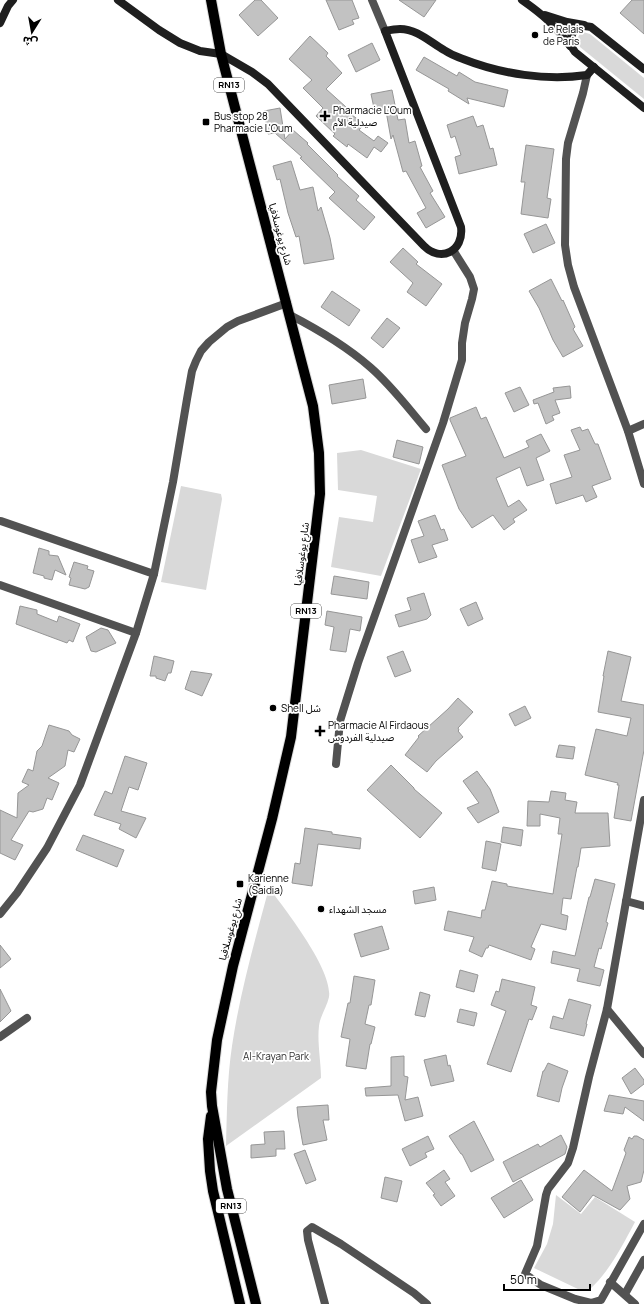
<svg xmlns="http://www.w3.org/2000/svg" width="644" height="1304" viewBox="0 0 644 1304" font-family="Manrope,'Noto Sans Arabic',sans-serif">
<rect width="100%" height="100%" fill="#fff"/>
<!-- green -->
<g fill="#d9d9d9">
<path d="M583,32L590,34L644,78V99L580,47L577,40L579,35Z"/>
<path d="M361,450L421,469L381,576L331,567L339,517L373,522L377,496L338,490L337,453Z"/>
<path d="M181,486L221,494L222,499L206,590L161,582Z"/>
<path d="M269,888C285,909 333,970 329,997C327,1007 320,1016 319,1026C317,1042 321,1062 321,1078L226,1146C227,1113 227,1079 232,1046C240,992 255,940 269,888Z"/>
<path d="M556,1195L581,1214L595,1197L635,1222C622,1246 610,1271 589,1290H580L534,1268L547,1244L553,1224Z"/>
</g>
<!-- building -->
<g fill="#c2c2c2" stroke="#969696">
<path d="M255,0H261L278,18L258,36L239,15Z"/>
<path d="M326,0H352L359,18L352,20L354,24L339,30Z"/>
<path d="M399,0H436L424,17Z"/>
<path d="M632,0H644V34L620,13Z"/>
<path d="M310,36L328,53L326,56L342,73L326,89L346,107L344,109L364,124L359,130L374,141L378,136L388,143L381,152L374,147L367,158L348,144L347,147L333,136L335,134L316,116L323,108L303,88L312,80L289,59Z"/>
<path d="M372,43L380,60L356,72L348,55Z"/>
<path d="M424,57L457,76L459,72L475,82L508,90L504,107L467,98L469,104L448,91L449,89L416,70Z"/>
<path d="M392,90L398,120L405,119L409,143L415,141L422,166L420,167L433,191L430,193L445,217L426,228L417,213L426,208L406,171L403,172L393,135L391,139L386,111L377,113L374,108L371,94Z"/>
<path d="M280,108L285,139L293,130L308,143L307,144L338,175L337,176L359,196L356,200L375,217L364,230L329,198L335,192L300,158L302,157L275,133L268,134L264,111Z"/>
<path d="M473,116L477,127L483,125L490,149L493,148L497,165L459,174L455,157L461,155L455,136L451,138L447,125Z"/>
<path d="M526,145L554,149L547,198L551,199L548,218L521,214L525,182H521Z"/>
<path d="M291,161L300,190L313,187L318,211L321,207L330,238L334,259L304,264L299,236L296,237L288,213L280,179L277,180L273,166Z"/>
<path d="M546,224L555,243L533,253L524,234Z"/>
<path d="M403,248L418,262L416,264L442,284L426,306L407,292L413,283L390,262Z"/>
<path d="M551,279L562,301L563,300L575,327L573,329L583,346L563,357L553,340L539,308L529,291Z"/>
<path d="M332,291L360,310L349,326L321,307Z"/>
<path d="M387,318L400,328L383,348L371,338Z"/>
<path d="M363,379L366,398L332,404L329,385Z"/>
<path d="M570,386L571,398L555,400L560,413L552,416L554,420L546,424L538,403L534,404L533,400L554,392L553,388Z"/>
<path d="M520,387L529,405L514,412L505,393Z"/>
<path d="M476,407L481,419L486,417L504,458L529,447L526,441L541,434L550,451L536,458L544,480L527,486L520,467L496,478L508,507L519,500L527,510L513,519L515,522L504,530L493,515L472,528L459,509L442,465L466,456L450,420V418Z"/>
<path d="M580,427L582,431L588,429L595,444H598L611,479L592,486L597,497L586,502L583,495L556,504L550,484L572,477L564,455L580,450L571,430Z"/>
<path d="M397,440L423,447L419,464L393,457Z"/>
<path d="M435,515L441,530L444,529L448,540L432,545L437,557L419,563L411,540L424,536L418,521Z"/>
<path d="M39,548L49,551V555L58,556L66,575L55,570L52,580L44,578V576L33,573Z"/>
<path d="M74,562L88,566L87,569L94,571L89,587L85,589L69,585L71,578L69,577Z"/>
<path d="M334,576L369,582L367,599L331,594Z"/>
<path d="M424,593L431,615L427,619L399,627L395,615L411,610L407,598Z"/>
<path d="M476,602L483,619L468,626L460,609Z"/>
<path d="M20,606L37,610V614L57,622L59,616L80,624L73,642L69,640L67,643L16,624Z"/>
<path d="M327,611L362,617L360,631L350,629L346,652L330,650L334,627L325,625Z"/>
<path d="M101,628L108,630L116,643L96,652L91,651L86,637Z"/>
<path d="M403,651L411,671L395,677L387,657Z"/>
<path d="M608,651L631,657L621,701L644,705V750L631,821L614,818L619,785H617L618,783L585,775L596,729L627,736L631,718L598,712L604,676H603Z"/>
<path d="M154,656L174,661L171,673H168L165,681L156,678V676H150Z"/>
<path d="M191,671L212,674L202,696L185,689Z"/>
<path d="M458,698L473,712L458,728L459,730L458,731L463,737L436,761L427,772L405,755L419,737L418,736L448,709Z"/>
<path d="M525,706L531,718L515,726L509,714Z"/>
<path d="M49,725L69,731L72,735L80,739L74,752L68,750L65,766L48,778L59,783L52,800L47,798L43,809L33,812L29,811L11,840L23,845L15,860L0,853V810L17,818L18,793L29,785L22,782L28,769L33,771L37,751L42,746Z"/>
<path d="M559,745L575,747L573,759L556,757Z"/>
<path d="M125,756L147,763L138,790L129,787L121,811L146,818L136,838L119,829L121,824L94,815L105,791L112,794Z"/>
<path d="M391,765L414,788V789L442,813L420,838L367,790Z"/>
<path d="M477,771L490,789L499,812L478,823L467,808L479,803L463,781Z"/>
<path d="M551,791L566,793L565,800L577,802L575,813H608L610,846L581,848L578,867H577L571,899L563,898L561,914L568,916L566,930L541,924L531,947L535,949L531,960L489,945L488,948H486L482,957L469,951L474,937L444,930L448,911L481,918L482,910H485L492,881L507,884V886L553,894L562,834H558L560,818L540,814V826H527L528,801L549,802Z"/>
<path d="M503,827L523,830L521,846L501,842Z"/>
<path d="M305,828L332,832V834L361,838L360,849L318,844L312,886L292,883L295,863L300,864Z"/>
<path d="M83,835L124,850L117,867L76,850Z"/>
<path d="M486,841L501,844L496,871L482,868Z"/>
<path d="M595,879L615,884L606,922L608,923L601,949L599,948L594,967L604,970L600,986L577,981L580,969L551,963L553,951L575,956L589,897H590Z"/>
<path d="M434,887L436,900L415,904L413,891Z"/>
<path d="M382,926L389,949L361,957L354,934Z"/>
<path d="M0,945L11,959L0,968Z"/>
<path d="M460,970L478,975L474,992L456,987Z"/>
<path d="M354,976L375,980L371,1005H369L365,1024L375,1027L371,1044H370L366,1069L346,1066L350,1039L341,1037L348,1003H350Z"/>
<path d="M502,979L535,987L531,1005L537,1007L532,1020L529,1019L511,1072L487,1064L506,1011L491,1005L496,991L499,992Z"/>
<path d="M0,989L11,1011L0,1022Z"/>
<path d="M420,992L430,995L425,1017L415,1015Z"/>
<path d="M569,999L591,1005L586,1024H587L584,1036L550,1028L553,1016L563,1019Z"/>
<path d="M460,1009L477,1013L474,1026L457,1022Z"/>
<path d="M446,1055L448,1066L450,1065L454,1081L431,1086L424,1060Z"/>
<path d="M404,1056V1076L408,1077L405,1100L418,1097L423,1116L405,1121L398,1095L366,1096L365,1088L391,1086V1057Z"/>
<path d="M548,1063L568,1071L562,1088L559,1102L537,1096L543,1071H544Z"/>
<path d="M635,1068L644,1080V1084L631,1094L622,1078Z"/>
<path d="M609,1095L644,1101V1121L625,1107L623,1114L604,1111Z"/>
<path d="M328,1105L329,1120H323L327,1140L303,1145L298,1117L297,1107Z"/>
<path d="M474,1121L494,1160L471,1172L462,1154H461L449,1136Z"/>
<path d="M284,1131L285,1149H276V1156L251,1158V1145L265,1144L264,1132Z"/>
<path d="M561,1135L567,1147L565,1154L513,1182L503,1162L538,1144L540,1147Z"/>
<path d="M428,1136L434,1149L425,1153L427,1157L410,1166L402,1149Z"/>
<path d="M634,1136H637L644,1140V1170L641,1182L627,1186L630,1199L620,1210L593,1195L580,1212L562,1197L584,1170L612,1191L626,1153L624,1150L629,1137L632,1139Z"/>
<path d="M305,1150L316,1180L306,1184L294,1154Z"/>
<path d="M444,1170L450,1179L445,1182L455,1196L441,1206L433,1195L435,1194L426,1183Z"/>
<path d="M385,1177L402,1181L397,1202L381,1198Z"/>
<path d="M521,1180L533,1200L504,1218L491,1198Z"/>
</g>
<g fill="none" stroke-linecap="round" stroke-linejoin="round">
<!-- primary casing -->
<g stroke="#dbdbdb" stroke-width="12">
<g id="primary">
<path d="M211,0L221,54L313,406L319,453L320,494L291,737L272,819L233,966L217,1040L211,1092L212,1106L227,1189L256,1304"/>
<path d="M211,1116L208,1139L210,1171L213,1191L240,1304"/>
</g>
</g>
<!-- street -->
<g stroke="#525252" stroke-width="8">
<path d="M372,0L385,31"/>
<path d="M587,75L583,93L568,143L566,159L565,245L568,265L574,287L628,431L644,484"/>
<path d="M290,315C319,330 346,346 370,367C391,385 408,408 426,429"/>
<path d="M628,431L644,424"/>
<path d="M1,521L154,574"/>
<path d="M0,585L136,633"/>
<path d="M336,764L340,721L358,663L443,423L462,360V343L465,323L472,299L474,289L470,277L453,250"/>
<path d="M644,800L607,1009L589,1077L573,1148L568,1163L548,1189L546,1195L537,1246L525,1274L541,1285L575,1299L591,1303L601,1300L644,1224"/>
<path d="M626,901L644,906"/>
<path d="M0,914L17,893L47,848L80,785L136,633L154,574L173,482L187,399L192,371L196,361L201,351L209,342L227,327L238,321L287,303"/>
<path d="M607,1009L644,1054"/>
<path d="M0,1037L27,1018"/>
<path d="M610,1282L635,1304"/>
<path d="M625,1294L644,1260"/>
<path d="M325,1304L308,1240L307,1231L312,1227L341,1244L414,1293L427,1304"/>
</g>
<!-- secondary -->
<g stroke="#1f1f1f" stroke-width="8">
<path d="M118,0L159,30L180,43L200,51L221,54L252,72L268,84L424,246C441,263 464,251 461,227L385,31C390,30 396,29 400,29C417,29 430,42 444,50C450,54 457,57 463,59C501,74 547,81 587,75L594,67"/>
<path d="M522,0C542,14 555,25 570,46"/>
<path d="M545,15L567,22L584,25"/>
<path d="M0,23L8,6L13,0"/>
<path d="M644,69L591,27C575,23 564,38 575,52L644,108"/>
</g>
<!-- primary -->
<use href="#primary" stroke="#000" stroke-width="10"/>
</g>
<!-- markers -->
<g fill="#000" stroke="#fff" stroke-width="1.5">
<circle cx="535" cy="35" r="4"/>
<path d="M323 110h4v4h4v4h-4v4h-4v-4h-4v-4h4z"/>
<rect x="202" y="118" width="8" height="8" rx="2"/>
<circle cx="273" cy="708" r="4"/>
<path d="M318 725h4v4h4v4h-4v4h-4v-4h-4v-4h4z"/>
<rect x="236" y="880" width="8" height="8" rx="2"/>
<circle cx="321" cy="909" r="4"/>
</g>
<g text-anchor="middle" stroke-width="3.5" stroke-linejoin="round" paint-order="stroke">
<!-- shield labels -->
<g fill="#fff" stroke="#4c4c4c" stroke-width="1">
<rect x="214" y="78" width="30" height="14" rx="3"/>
<rect x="291" y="604" width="30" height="14" rx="3"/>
<rect x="216" y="1199" width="30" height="14" rx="3"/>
</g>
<g font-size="9" font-weight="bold" fill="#000">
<text x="229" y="88">RN13</text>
<text x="306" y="614">RN13</text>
<text x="231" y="1209">RN13</text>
</g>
<!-- poi labels -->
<g font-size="10" fill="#000" stroke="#fff" text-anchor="start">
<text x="543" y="33">Le Relais<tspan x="543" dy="12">de Paris</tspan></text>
<text x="333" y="114">Pharmacie L'Oum<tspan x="333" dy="12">صيدلية الأم</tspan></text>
<text x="214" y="120">Bus stop 28<tspan x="214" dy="12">Pharmacie L'Oum</tspan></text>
<text x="281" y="712">Shell شل</text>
<text x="328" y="729">Pharmacie Al Firdaous<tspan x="328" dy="12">صيدلية الفردوس</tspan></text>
<text x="248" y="882">Karienne<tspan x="248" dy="12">(Saidia)</tspan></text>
<text x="329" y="913">مسجد الشهداء</text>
</g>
<!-- street labels -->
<g font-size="10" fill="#000" stroke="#fff">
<text transform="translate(281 234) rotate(75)" y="4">شارع يوغوسلافيا</text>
<text transform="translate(301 554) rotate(-83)" y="4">شارع يوغوسلافيا</text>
<text transform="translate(230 929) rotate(-75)" y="4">شارع يوغوسلافيا</text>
</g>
<!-- park labels -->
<g font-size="10" fill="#303030" stroke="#fff">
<text x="276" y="1060">Al-Krayan Park</text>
</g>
</g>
<!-- north arrow -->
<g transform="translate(32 32) rotate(191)" stroke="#ffffff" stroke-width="3" paint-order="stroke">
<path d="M0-3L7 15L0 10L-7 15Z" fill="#000000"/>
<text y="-6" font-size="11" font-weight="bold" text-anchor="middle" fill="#000000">ش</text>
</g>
<!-- scale -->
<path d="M504 1284v6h86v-6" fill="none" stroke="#000000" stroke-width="2"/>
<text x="510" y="1284" font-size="12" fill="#000000" stroke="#ffffff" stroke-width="3" paint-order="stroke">50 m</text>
</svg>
